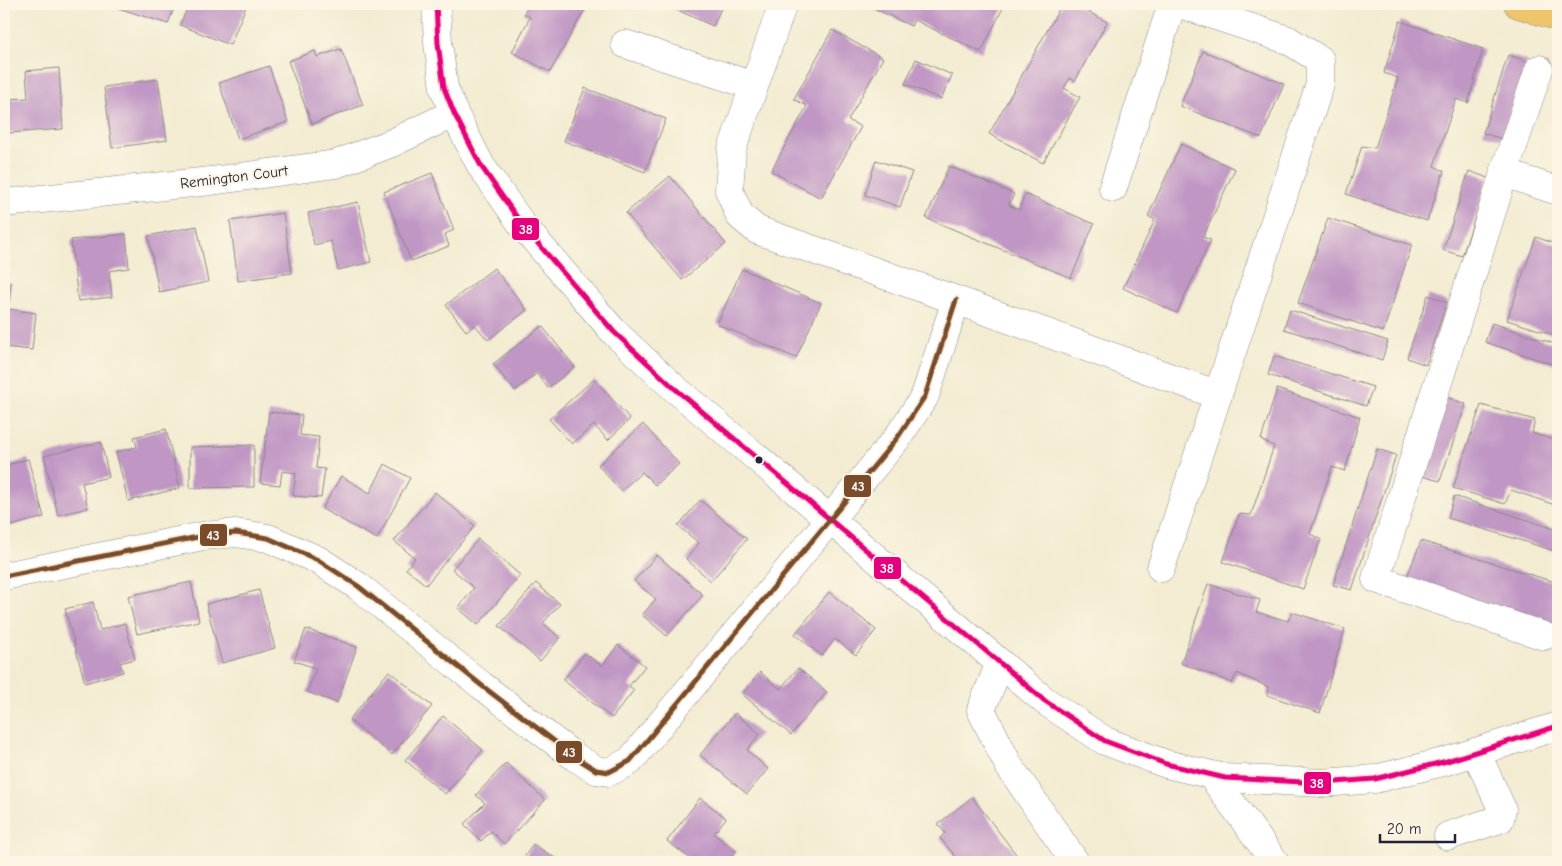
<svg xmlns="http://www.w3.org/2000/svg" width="1562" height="866" viewBox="0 0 1562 866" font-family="'Comic Neue',sans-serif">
<rect width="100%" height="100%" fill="#fcf5e5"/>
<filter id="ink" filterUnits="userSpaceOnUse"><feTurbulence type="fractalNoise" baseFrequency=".02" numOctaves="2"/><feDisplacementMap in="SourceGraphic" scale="10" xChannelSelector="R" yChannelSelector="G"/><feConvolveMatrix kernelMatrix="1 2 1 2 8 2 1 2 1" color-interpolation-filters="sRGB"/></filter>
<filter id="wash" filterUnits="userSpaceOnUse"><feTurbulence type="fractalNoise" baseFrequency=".0096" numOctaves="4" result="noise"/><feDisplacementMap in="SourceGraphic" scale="20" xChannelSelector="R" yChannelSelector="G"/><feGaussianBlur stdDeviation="1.12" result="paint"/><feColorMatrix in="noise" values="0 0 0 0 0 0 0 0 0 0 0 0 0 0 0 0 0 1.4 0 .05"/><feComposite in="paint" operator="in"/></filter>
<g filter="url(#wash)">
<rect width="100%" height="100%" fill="#f3ecd2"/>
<g id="blocks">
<!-- building -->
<g fill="#c096c4">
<path d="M110,4H171L175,5L168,24L109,5Z"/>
<path d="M189,4H247L230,45L180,25Z"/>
<path d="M529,4H588L550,72L512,52L530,17L524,14Z"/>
<path d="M664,4H723L713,26Z"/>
<path d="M865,4H1005L981,52L914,20L911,26Z"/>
<path d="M1062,4H1074L1107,22L1075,81L1070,78L1064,88L1080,97L1043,163L989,134Z"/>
<path d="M1400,21L1483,49L1468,103L1456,99L1434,166L1444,171L1427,221L1346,194L1362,146L1375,148L1398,78L1384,73Z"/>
<path d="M832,30L883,58L848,120L861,127L821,198L771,171L807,106L794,99Z"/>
<path d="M341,49L363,105L312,124L288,61L315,51L317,57Z"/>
<path d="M1203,51L1284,84L1261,138L1180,106Z"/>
<path d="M1508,55L1527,61L1502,139L1483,133Z"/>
<path d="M916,59L952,75L941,99L905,84Z"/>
<path d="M269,66L288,122L238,139L219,83Z"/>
<path d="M59,68L63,129L9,133L6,99L28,98L26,71Z"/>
<path d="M158,79L167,140L112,148L104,87Z"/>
<path d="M585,88L666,119L645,172L564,141Z"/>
<path d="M1181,144L1235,169L1203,237L1211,240L1177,313L1123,288L1155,220L1148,216Z"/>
<path d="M876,160L912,172L900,207L865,195Z"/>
<path d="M949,166L1014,194L1009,205L1019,210L1025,194L1094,224L1071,278L926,218Z"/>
<path d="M1469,171L1488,178L1462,256L1443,250Z"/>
<path d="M432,173L454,230L445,234L449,246L411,261L384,192Z"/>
<path d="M670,176L726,244L682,280L626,213Z"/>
<path d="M358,202L371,262L338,270L331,241L314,245L308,213Z"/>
<path d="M283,213L292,273L238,281L230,221Z"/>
<path d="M1328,218L1412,245L1383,332L1298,303Z"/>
<path d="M197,226L208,282L159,292L148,236Z"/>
<path d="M126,234L129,268L109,271L112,297L78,301L71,240Z"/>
<path d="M1536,237L1558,245V336L1507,320Z"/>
<path d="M494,268L527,310L488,340L475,325L466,331L446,305Z"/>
<path d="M742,269L821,303L796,358L717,324Z"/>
<path d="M4,282L11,283L8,309L36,313L32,350L4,347Z"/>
<path d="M1428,295L1447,302L1426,365L1407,358Z"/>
<path d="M1290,310L1388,341L1382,360L1284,329Z"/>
<path d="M1492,323L1558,345V366L1485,342Z"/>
<path d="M542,326L575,367L548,388L537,373L515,391L493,364Z"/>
<path d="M1274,356L1373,387L1366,406L1268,375Z"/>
<path d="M594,379L630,419L608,440L594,425L572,444L549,419Z"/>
<path d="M1277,389L1360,417L1345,471L1332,467L1310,534L1321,539L1303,589L1223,562L1239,514L1251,515L1274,446L1261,440Z"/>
<path d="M1446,397L1466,404L1440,481L1421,476Z"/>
<path d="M1481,405L1535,420L1532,433L1558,441V506L1511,490L1505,504L1453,488Z"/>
<path d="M269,412L302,415L300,435L319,437L316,468L325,469L321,498L293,496L296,473L282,471L280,485L260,483Z"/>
<path d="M643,424L679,464L655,485L642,472L621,491L598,465Z"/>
<path d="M166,429L180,488L128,501L116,452L137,447L134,437Z"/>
<path d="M101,442L109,477L82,483L88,508L58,515L44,456Z"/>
<path d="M254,445V487L190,488V447Z"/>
<path d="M1377,449L1396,455L1352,590L1333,585Z"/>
<path d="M28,459L44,517L4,528V466Z"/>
<path d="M385,464L410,478L377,539L322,509L341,476L370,493Z"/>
<path d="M435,492L475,526L426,585L406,569L415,558L394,541Z"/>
<path d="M1454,496L1558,530V552L1448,518Z"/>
<path d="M700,500L747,539L711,581L686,559L699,543L678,526Z"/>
<path d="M478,539L520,575L478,625L458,608L474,588L452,569Z"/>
<path d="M1421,541L1558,583V609L1551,629L1405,582Z"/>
<path d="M657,555L703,595L667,636L642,615L656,599L634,581Z"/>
<path d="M191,582L199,621L137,634L128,596Z"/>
<path d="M536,583L560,604L543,623L560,638L540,661L499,626Z"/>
<path d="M1208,584L1260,600L1256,612L1288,621L1292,612L1345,629L1320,713L1267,695L1268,687L1237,673L1232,683L1181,663Z"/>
<path d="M259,590L275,648L222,663L206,604Z"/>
<path d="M829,592L876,630L856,655L835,639L822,656L795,634Z"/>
<path d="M93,602L100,630L125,623L135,659L120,663L123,672L85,683L65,609Z"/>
<path d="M306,629L357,647L337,703L307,692L316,668L294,661Z"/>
<path d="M618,645L645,666L629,686L634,690L612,718L563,680L585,653L602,666Z"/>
<path d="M798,668L827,692L791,735L742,694L760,672L780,689Z"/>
<path d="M389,671L432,706L392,755L349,720Z"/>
<path d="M735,713L760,734L747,750L768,769L747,794L700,755Z"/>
<path d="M443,716L483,750L445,794L405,760Z"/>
<path d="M506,763L545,800L504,844L491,831L481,841L464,824L485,803L476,795Z"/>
<path d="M972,797L1022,862H960L940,838L945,833L938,824Z"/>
<path d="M700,798L726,818L714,834L736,851L728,862H695L667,841Z"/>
<path d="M533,844L561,862H521Z"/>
</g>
</g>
</g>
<g filter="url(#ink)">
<use href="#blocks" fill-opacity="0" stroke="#8a8786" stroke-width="1"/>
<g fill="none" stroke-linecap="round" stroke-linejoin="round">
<!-- minor casing -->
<g stroke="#8a8786" stroke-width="29">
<g id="minor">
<path d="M436,4L438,43L444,88L454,113L481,166L523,226L614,332L673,387L1045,701L1105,741L1166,764L1225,778L1322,783L1375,779L1447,761L1558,726"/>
<path d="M783,4L732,149L729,190L740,216L757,230L956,300L1218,395"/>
<path d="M625,44L754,86"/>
<path d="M1539,69L1504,173L1558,191"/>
<path d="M1504,173L1376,579L1544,636"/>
<path d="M1113,188L1172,4"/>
<path d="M4,203L211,181L336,164L392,143L454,113"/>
<path d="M1161,568L1320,84V60L1288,40L1180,4"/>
<path d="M4,576L203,536L236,533L268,538L318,560L358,586L481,685L575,757L596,770L609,772L630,761L898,437L925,396L956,300"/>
<path d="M1000,663L981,710L1009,766L1075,862"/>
<path d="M1211,775L1275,862"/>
<path d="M1448,836L1500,819L1502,809L1476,752"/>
</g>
</g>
<!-- major casing -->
<g stroke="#8a8786" stroke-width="29">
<path id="major" d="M1518,4L1558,17"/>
</g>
<!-- minor -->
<use href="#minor" stroke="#fff" stroke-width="28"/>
<!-- major -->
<use href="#major" stroke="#eec569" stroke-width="28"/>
<!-- bus-1 casing -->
<g stroke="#fcf5e5" stroke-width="9">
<path id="bus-1" d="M436,4L438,43L444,88L454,113L481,166L523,226L614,332L673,387L1045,701L1105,741L1166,764L1225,778L1322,783L1375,779L1447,761L1558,726"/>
</g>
<!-- bus-2 casing -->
<g stroke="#fcf5e5" stroke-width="9">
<path id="bus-2" d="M4,576L203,536L236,533L268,538L318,560L358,586L481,685L575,757L596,770L609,772L630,761L898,437L925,396L956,300"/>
</g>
<!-- bus-1 -->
<use href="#bus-1" stroke="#e5007d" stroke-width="5"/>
<!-- bus-2 -->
<use href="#bus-2" stroke="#7a4b2a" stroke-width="5"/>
</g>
</g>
<!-- markers -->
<circle fill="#22223b" stroke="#fcf5e5" stroke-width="2" cx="759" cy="460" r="4.5"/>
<g text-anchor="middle" stroke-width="4" stroke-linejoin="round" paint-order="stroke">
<!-- street labels -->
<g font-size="15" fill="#22223b" stroke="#fcf5e5">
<text transform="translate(234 177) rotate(-7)" y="5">Remington Court</text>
</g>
</g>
<g stroke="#fcf5e5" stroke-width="2">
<rect x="511" y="217" width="29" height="24" rx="5" fill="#e5007d"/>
<rect x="843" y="474" width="29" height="24" rx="5" fill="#7a4b2a"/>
<rect x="199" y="523" width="29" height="24" rx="5" fill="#7a4b2a"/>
<rect x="873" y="556" width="29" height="24" rx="5" fill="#e5007d"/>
<rect x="555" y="740" width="28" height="24" rx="5" fill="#7a4b2a"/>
<rect x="1303" y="771" width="29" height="24" rx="5" fill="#e5007d"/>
</g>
<g font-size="14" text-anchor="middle" font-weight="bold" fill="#fff">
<text x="526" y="234">38</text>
<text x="858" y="491">43</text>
<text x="213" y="540">43</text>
<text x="887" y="573">38</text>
<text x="569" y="757">43</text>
<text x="1317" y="788">38</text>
</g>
<!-- margin -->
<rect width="1562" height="866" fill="none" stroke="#fcf5e5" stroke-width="20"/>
<!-- scale -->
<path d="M1380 834v8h75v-8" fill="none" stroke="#22223b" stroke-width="2.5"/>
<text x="1387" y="834" font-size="15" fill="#22223b" stroke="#fcf5e5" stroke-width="4" paint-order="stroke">20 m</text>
</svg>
